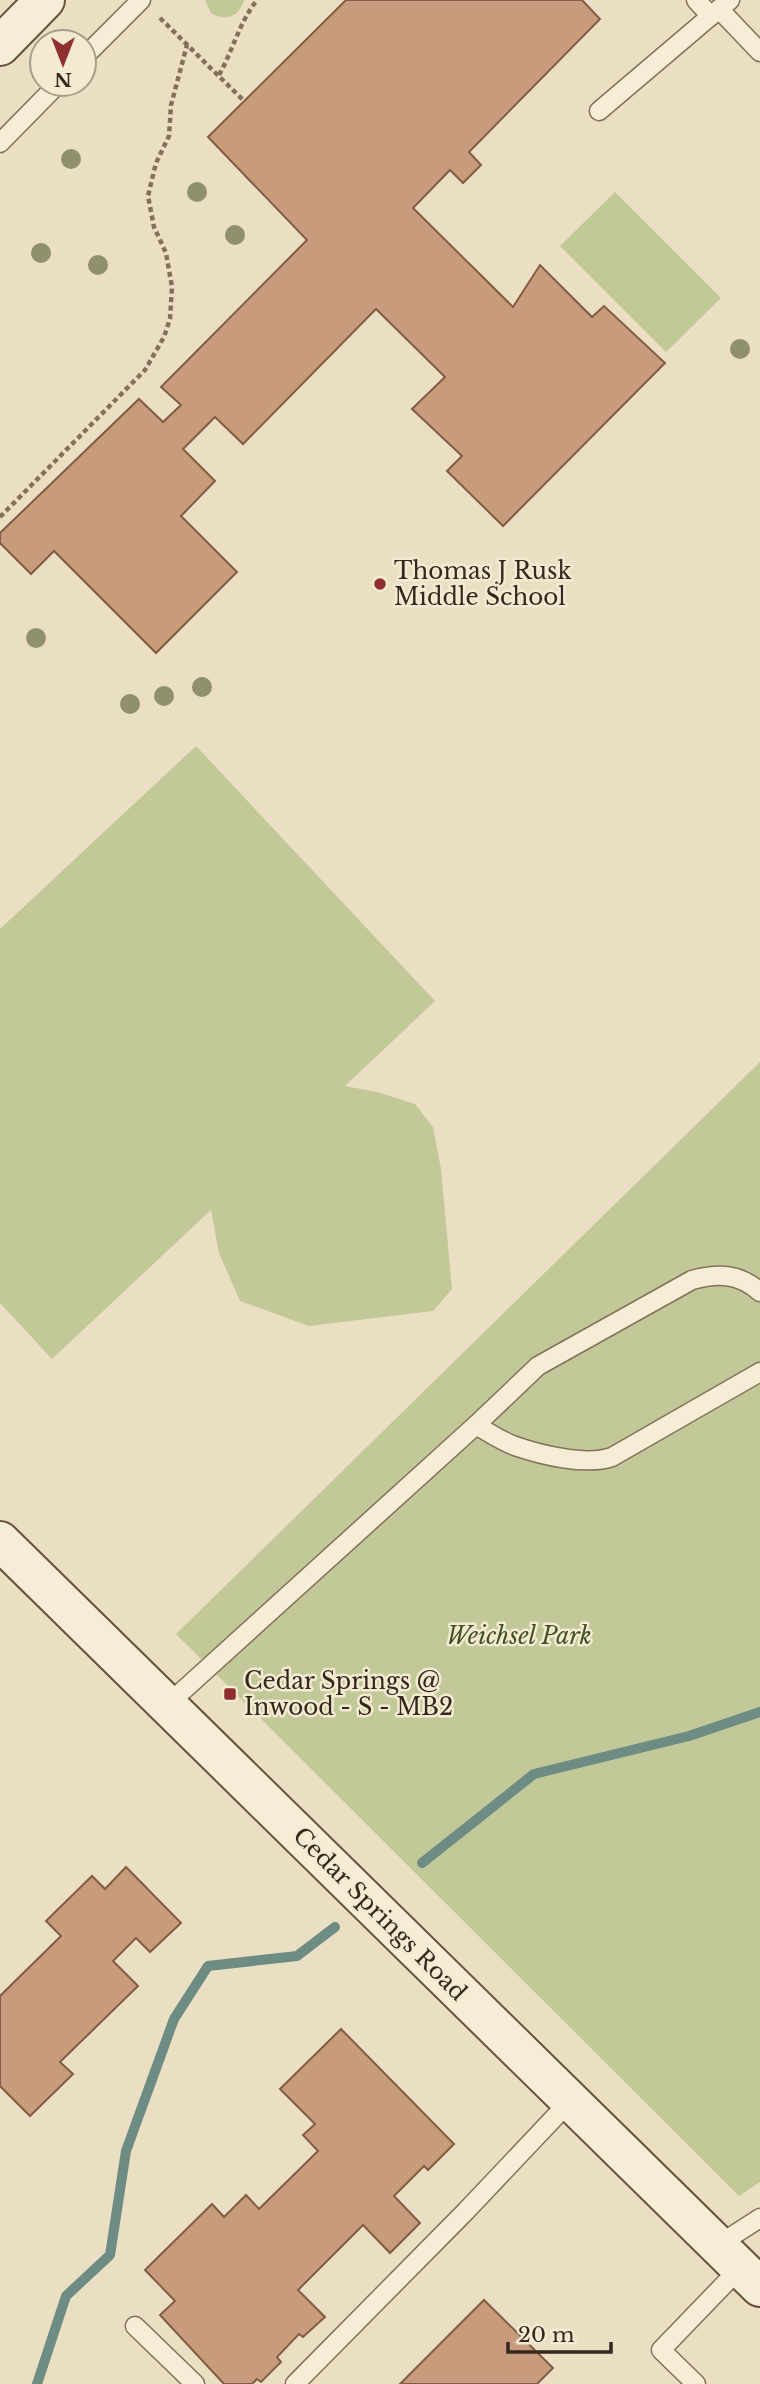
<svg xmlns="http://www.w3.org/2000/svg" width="760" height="2384" viewBox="0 0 760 2384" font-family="'Libre Baskerville',serif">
<rect width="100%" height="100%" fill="#ebdfc3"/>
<!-- green -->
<g fill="#c2c898">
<path d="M205,0H244C239,17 225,22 211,13Z"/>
<path d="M615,192L721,298L666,352L560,246Z"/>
<path d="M196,746L435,1001L345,1086L377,1092L415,1104L433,1127L441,1169L452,1289L433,1311L309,1326L240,1301L219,1253L211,1210L52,1359L0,1303V929Z"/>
<path d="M760,1062V2182L739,2196L176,1634Z"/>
</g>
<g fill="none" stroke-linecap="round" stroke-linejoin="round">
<!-- stream -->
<g stroke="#6d8c84" stroke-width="10">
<path d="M422,1863L534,1774L689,1736L760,1712"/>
<path d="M37,2384L66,2296L110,2255L126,2151L174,2019L208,1966L297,1956L335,1927"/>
</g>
</g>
<!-- building -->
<g fill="#c79b7b" stroke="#825c43" stroke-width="2">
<path d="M346,0H582L600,19L469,152L481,165L463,183L450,170L413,208L513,307L540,265L592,317L604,306L665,363L503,526L447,471L462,456L412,409L445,377L376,309L243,444L215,417L183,449L215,481L181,516L237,572L156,653L54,551L31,574L0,543V533L139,399L163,422L181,405L161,387L307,240L208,137Z"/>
<path d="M126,1867L181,1923L150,1952L136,1938L113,1961L138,1986L60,2062L73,2074L30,2116L0,2086V1996L61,1936L46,1921L92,1876L105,1889Z"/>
<path d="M341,2029L454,2144L428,2170L424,2166L394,2196L420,2223L390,2253L363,2225L298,2290L325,2317L303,2337L299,2334L277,2357L281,2362L261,2382L257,2379L252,2384H224L160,2315L175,2301L145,2270L212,2204L224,2217L246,2195L259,2209L318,2151L303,2135L315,2124L280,2089Z"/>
<path d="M484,2300L553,2368L537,2384H400Z"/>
</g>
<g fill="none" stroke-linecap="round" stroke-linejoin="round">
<!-- service casing -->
<g stroke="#84715b" stroke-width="21">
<g id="service">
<path d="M696,0L711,16"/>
<path d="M730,0L719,9L760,52"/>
<path d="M84,57L141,0"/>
<path d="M599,111L719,9"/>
<path d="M0,143L58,84"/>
<path d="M476,1425C488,1432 501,1441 515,1446C541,1455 586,1466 612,1457L760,1372"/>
<path d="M167,1705L476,1425L538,1366L692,1280C717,1273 739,1273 760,1292"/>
<path d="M718,2245L760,2218"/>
<path d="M135,2326L195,2384"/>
<path d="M295,2384L466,2211L570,2101"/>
<path d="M696,2384L661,2350L740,2268"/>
</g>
</g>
<!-- secondary casing -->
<g stroke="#66523e" stroke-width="42">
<g id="secondary">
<path d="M0,46L45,0"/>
<path d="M0,1541L760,2287"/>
</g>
</g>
<!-- path -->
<g stroke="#84715b" stroke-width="4.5" stroke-dasharray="5 3.5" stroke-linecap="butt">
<path d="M160,18L244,101"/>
<path d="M219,75C233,50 239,23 257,0"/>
<path d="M0,517L145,370L164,337L170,319L172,287L166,253L154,227L148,196L156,163L169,136L171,105L187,45"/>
</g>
<!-- service -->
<use href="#service" stroke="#f6edd6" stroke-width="18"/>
<!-- secondary -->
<use href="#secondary" stroke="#f6edd6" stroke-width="38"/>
</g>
<!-- trees -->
<g fill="#90906d">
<circle cx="71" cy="159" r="10"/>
<circle cx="197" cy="192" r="10"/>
<circle cx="235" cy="235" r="10"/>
<circle cx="41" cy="253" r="10"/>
<circle cx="98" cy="265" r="10"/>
<circle cx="740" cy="349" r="10"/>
<circle cx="36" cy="638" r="10"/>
<circle cx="202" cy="687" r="10"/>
<circle cx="164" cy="696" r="10"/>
<circle cx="130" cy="704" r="10"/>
</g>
<!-- markers -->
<g fill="#8f2f2f" stroke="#f3ead2" stroke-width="2.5">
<circle cx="380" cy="584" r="7"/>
<rect x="223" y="1687" width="14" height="14" rx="3.5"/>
</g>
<g text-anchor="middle" stroke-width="5" stroke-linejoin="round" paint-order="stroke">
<!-- poi labels -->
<g font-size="23" fill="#35291e" stroke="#f3ead2" text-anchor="start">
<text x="394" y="579">Thomas J Rusk<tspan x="394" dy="26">Middle School</tspan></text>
<text x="244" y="1689">Cedar Springs @<tspan x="244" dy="26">Inwood - S - MB2</tspan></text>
</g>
<!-- park labels -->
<g font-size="23" font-style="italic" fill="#455026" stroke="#f3ead2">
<text x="519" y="1644">Weichsel Park</text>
</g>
<!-- street labels -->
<g font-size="23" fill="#35291e" stroke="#f3ead2">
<text transform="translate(380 1914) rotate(45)" y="8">Cedar Springs Road</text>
</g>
</g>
<!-- north arrow -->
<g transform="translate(63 63) rotate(180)"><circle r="33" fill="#f3ead2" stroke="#a79d8a" stroke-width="2"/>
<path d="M0-5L12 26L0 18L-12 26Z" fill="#8f2f2f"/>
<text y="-10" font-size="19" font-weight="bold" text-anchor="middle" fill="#35291e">N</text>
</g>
<!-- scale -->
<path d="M508 2342v10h103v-10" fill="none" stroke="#35291e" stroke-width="3.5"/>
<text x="518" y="2342" font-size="21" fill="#35291e" stroke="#f3ead2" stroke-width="5" paint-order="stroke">20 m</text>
</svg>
